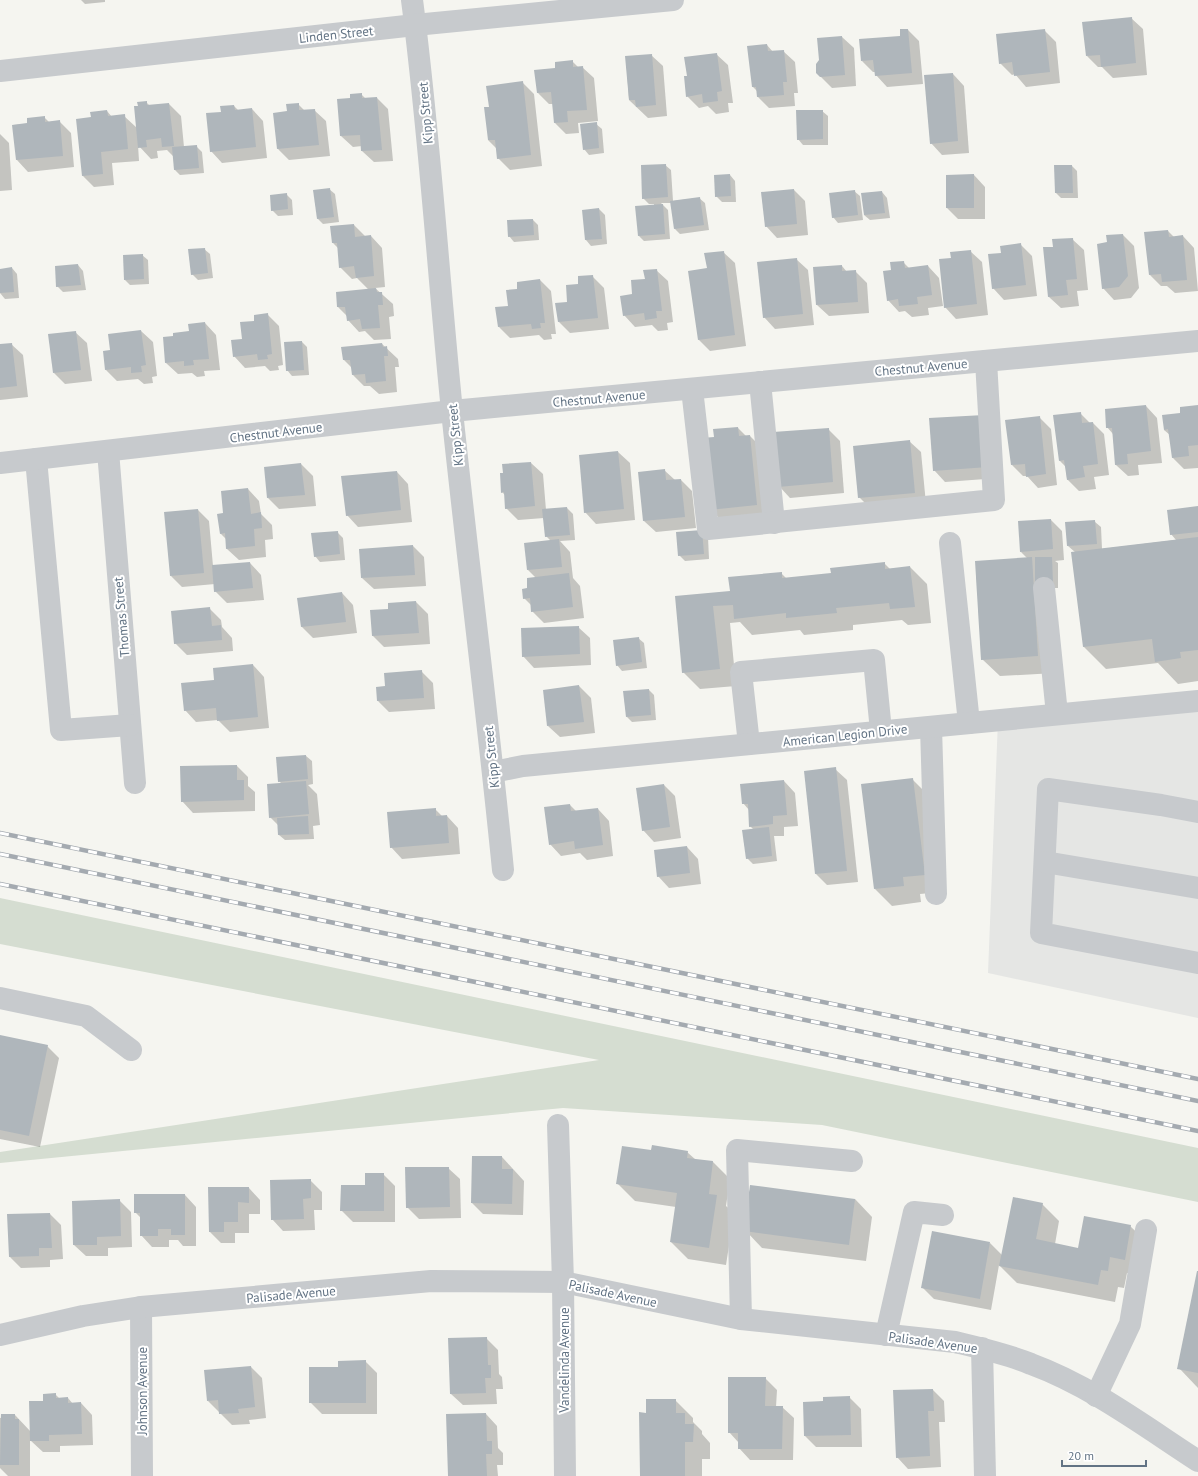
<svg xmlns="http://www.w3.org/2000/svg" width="1198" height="1476" viewBox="0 0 1198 1476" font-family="'PT Sans',sans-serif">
<rect width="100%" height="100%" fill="#f5f5f0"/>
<!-- built -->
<path fill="#e5e6e4" d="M1198,701V1018L988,973L998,720Z"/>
<!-- green -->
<path fill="#d5ddd1" d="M0,898L1198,1148V1202L822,1125L563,1108L0,1163V1152L599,1060L0,944Z"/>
<!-- shadow -->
<g fill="#0003">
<path d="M81,0H105V2L85,4Z"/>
<path d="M1131,18L1143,29L1147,75L1113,78L1102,67H1098L1087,56Z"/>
<path d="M908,30L919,41L923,84L887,87L876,75L875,72H873L862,61L901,37Z"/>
<path d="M1044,30L1056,42L1060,83L1026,87L1015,74L1012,75L1000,63Z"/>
<path d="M842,37L854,48L856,86L832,88L817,73Z"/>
<path d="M767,45L773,52L783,51L795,62L798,93H794L795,106L769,108L758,97L757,91L753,87Z"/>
<path d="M716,54L728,65L733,103H728L729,112L716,114L708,106L699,108L687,96L688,77Z"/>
<path d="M651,55L663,66L667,116L648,118L629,100L626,57Z"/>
<path d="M572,61L578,67H582L594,78L598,121L578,123L579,133L566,134L555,123L553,104H549L538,93L556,69Z"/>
<path d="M953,74L964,86L969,153L942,155L931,143Z"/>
<path d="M522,82L534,94L542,166L510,170L498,158L497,149L488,140L490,107Z"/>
<path d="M361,94L366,99L377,98L388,109L393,161L374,162L362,151V146L353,147L341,136L352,99Z"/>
<path d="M146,102L150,106L169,104L181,116L184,147L196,146L202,152L204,173L180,175L175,170L174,157L167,150L157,151L158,158L151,159L138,145L139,161L112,163L114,185L94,187L83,176L92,118L107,111L112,117L124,116L137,128L139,107Z"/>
<path d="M298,104L305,111L314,110L326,121L330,156L289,160L278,149L288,112Z"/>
<path d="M234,106L239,111L252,109L263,121L267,158L222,163L211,151L222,113Z"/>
<path d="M822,111L828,116V145H803L798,139Z"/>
<path d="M44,117L49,122L59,121L71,133L74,167L28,172L17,160L13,125L28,124Z"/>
<path d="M596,124L602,129L604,153L589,155L584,149Z"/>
<path d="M0,134L9,143L12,190L0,191Z"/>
<path d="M665,165L671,170L673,201L699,198L705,203L709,230L680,234L675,229L671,203H661L668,210L670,239L644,241L639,236L654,206V204H649L643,198Z"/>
<path d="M1072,166L1077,171L1078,198H1061L1056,193Z"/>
<path d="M730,175L735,181L736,202H722L716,196Z"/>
<path d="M974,175L985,187V219H958L947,208Z"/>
<path d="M329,189L335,194L339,222L323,224L318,219Z"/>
<path d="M794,190L805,201L808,235L777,238L766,226Z"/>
<path d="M854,191L860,196L863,220L838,223L833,217Z"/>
<path d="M882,192L887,198L890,218L870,220L864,215Z"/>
<path d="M286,194L292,200L293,215L278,216L272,210Z"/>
<path d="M599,209L605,215L607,244L591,246L586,240L583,211Z"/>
<path d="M533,220L538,225L539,240L514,242L509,236Z"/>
<path d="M354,225L365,236H371L382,248L385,287L375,288L393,304L394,316L389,317L391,339L374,340L365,331L359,332L348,320L347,316L338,307L369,290L357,278L352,279L340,267L339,249L333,243Z"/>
<path d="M1168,231L1174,237L1183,236L1194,248L1198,291L1175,293L1167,286H1161L1150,275Z"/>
<path d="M1123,235L1134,246L1139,288L1131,298L1114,300L1103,288L1108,243Z"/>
<path d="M1072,239L1084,250L1088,290L1077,291L1079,306L1061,308L1049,297L1054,248Z"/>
<path d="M1020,244L1032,256L1037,296L1004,300L993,288L1002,254Z"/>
<path d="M204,249L210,254L213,278L198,280L192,274Z"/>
<path d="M970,251L982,262L988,315L956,319L945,307Z"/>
<path d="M723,252L735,263L746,346L710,351L699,340L708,269Z"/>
<path d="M142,255L148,260L149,284L130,285L125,280Z"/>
<path d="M796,259L808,270L814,325L775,329L764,317Z"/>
<path d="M903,262L910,269L928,266L939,278L943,306L928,308L929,315L912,317L905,311L899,312L888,300L892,271Z"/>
<path d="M78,265L83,271L86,290L63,292L57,286Z"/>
<path d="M842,266L847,272L855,271L867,283L869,313L829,316L817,305Z"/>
<path d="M12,268L17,274L19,298L5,299L0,293V270Z"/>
<path d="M656,270L668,281L673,322L667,323L668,330L658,331L652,325L635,327L624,315L633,295L646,280Z"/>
<path d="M592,276L604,288L609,329L570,333L559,322L580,285Z"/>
<path d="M540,280L551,291L556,334H551L552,339L544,340L539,335L510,338L499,327L519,290Z"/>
<path d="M267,314L279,326L283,365L278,366L279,370L270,371L265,366L245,368L234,356L255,322Z"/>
<path d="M205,323L216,335L220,370L204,371L205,376L197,377L192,373L178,374L166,363L175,337L190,332Z"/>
<path d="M141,331L153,342L157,376L152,377L153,383L144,384L138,379L117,381L106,370L111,351Z"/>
<path d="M75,332L87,343L92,381L65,384L54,373Z"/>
<path d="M302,342L307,347L309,375L292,376L287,370Z"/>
<path d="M11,344L23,355L28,397L0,400V345Z"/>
<path d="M382,344L398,359L399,367H395L397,392L379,394L370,386H364L353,375L352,368L344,360Z"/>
<path d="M1146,406L1157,418L1162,463L1138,465L1139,475L1128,476L1116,465L1113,434L1107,427Z"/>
<path d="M1198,406V468L1184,469L1173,458L1170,435L1164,430L1181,414Z"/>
<path d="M1080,413L1090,423H1093L1104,434L1109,475L1094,477L1096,489L1079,491L1067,479L1066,467L1060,461L1055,416Z"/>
<path d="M984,416L999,478L945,482L934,470Z"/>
<path d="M1039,417L1051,429L1057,485L1038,488L1027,476H1023L1012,465Z"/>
<path d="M738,428L746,436H750L767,453L773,522L727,526L710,509L715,438Z"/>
<path d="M828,429L840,441L844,493L790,498L779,486Z"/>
<path d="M909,441L921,452L926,504L871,509L859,497Z"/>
<path d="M618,452L630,463L635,520L596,524L585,512Z"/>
<path d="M531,463L543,474L546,510L567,508L573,514L575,540L560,541L570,552L573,578L580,586L584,618L544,623L532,611V606L524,598L536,578L528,570L551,541L546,536L544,518L518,520L506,508L505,495L502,492Z"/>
<path d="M301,464L313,476L316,506L279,509L268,498Z"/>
<path d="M664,470L675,480H681L692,491L696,528L656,532L644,521Z"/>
<path d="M397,472L408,484L412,522L358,527L347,515Z"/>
<path d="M248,489L259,501L261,514L272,525L273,539L265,540L266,557L239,560L227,549L226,539L221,534L219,515L224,514Z"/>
<path d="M1198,507V681L1178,684L1158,663L1106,669L1084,647L1073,552H1075L1068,546L1095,522L1101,527L1102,549L1176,540L1171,534Z"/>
<path d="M198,510L209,521L213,566L250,563L261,575L264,600L227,603L215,591V584L182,587L171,576Z"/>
<path d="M1051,520L1062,531L1064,560L1055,561L1058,563V588H1050L1055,673L1000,676L982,659L1028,559L1021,552Z"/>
<path d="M337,532L343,538L345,560L320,562L315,556Z"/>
<path d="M677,533L708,537L709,559L685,561L679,555Z"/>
<path d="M413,546L424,557L426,586L374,589L362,578Z"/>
<path d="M884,563L890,569L910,567L927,584L931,623L908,625L902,620L853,625V630L804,635L800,630L752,635L740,622L730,623L736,686L700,689L683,672L676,597L731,592L781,573L787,579L832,574Z"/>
<path d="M342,593L353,605L357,633L313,638L302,627L298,599Z"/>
<path d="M416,602L428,614L430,644L384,647L373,636L389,610Z"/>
<path d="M209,608L221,620L222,627L232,638L233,651L187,655L175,643Z"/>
<path d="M578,627L590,638L591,665L534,668L523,656Z"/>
<path d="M638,638L644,643L647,668L622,671L617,665Z"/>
<path d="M253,665L264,677L269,728L230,732L218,720L196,722L185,710L215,681Z"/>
<path d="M421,671L433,683L435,709L389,712L378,701L377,688L386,687Z"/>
<path d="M579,686L591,698L595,733L560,737L548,726Z"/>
<path d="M649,690L654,695L656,720L632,722L627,717Z"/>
<path d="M306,756L312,761L313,784L308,785L317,794L320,825L313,826L314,839L285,840L279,835V826L270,817L282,784L279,781Z"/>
<path d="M237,766L248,777V786L255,792V811L193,813L182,801Z"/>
<path d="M835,769L847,780L858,882L827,885L816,874L805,772Z"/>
<path d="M912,779L929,796L941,892L920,894L921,902L892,906L875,889Z"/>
<path d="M784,781L795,793L798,826L784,827V836H774L777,861L753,864L747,858L754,830L750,826L749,810L743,803Z"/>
<path d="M664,785L675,796L681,838L654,842L643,830Z"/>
<path d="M570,805L577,812L598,809L609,821L613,856L587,860L580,853L561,856L550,844Z"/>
<path d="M435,809L442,816H447L458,828L460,854L402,859L391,847Z"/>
<path d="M687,847L698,859L701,884L669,888L658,876Z"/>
<path d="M0,1036L47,1046L59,1058L40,1147L0,1139Z"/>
<path d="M652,1151L687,1152L696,1160L713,1162L730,1179L726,1206L734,1213L726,1265L688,1259L671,1242L676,1207L635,1201L618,1184Z"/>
<path d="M502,1157L524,1181L523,1215L483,1214L472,1203Z"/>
<path d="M448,1168L460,1179L461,1218L419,1219L407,1207Z"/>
<path d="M383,1174L395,1186V1222H353L341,1210L366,1186Z"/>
<path d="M310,1180L322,1192V1210H314L315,1230L283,1231L272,1219Z"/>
<path d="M249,1188L260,1200V1214H249V1233H235V1243H221L210,1232Z"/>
<path d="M185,1195L196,1207V1246H183L178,1240H169V1247H152L141,1235V1218L135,1212Z"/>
<path d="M855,1199L872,1217L866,1261L762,1248L745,1230Z"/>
<path d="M119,1200L131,1212L132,1247L108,1248V1256H86L74,1245Z"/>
<path d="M1042,1204L1059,1221L1055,1244L1079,1249L1130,1226L1148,1243L1142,1276L1127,1273L1124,1288L1118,1287L1115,1302L1017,1283L999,1265L991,1310L934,1299L923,1288L990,1243L1002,1255Z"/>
<path d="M50,1214L61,1225L63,1259L50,1260V1267L21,1268L10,1257Z"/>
<path d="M1198,1273V1388L1179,1368Z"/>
<path d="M486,1338L498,1350L499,1374L502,1377L503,1389H496L497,1404L463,1405L451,1394L449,1339Z"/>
<path d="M365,1361L377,1373V1414H322L310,1402L339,1368Z"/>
<path d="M251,1367L262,1378L266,1418L249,1420L250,1424L232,1425L208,1401Z"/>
<path d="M765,1378L777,1390L776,1407H782L794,1418L793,1460H750L739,1448V1443L729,1432Z"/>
<path d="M933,1390L944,1401L945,1422H939L941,1467L908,1469L897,1457Z"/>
<path d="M55,1394L60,1399L68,1398L73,1404L81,1403L92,1415L93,1445L60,1446V1452H43L30,1440V1476H8L0,1468V1418L15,1415L31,1432L44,1402Z"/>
<path d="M849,1397L861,1409L862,1447H816L805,1436L824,1402Z"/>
<path d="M675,1400L693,1418V1422L702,1431V1434L710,1443V1459H702V1476H641L647,1414Z"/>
<path d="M486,1414L497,1426L498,1448L503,1453V1465H497L498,1476H449Z"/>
</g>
<!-- building -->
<g fill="#afb6bb">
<path d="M1132,17L1136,63L1101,67L1100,55L1086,56L1082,22Z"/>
<path d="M900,29H908L912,73L875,76L873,60L861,61L859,39L900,36Z"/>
<path d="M1045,29L1050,72L1014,76L1012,62L999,64L996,34Z"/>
<path d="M842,36L845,75L820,77L816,73V64L819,60L817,38Z"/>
<path d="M767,44L768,51L784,50L787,82H783L784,95L757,97L756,87H752L747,46Z"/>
<path d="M717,53L722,91L717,92L718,101L703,103L702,94L686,97L684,76H687L684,57Z"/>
<path d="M652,54L656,105L636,107L635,100H629L625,56Z"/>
<path d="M573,60V67L583,66L587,110L567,111L568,122L554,123L551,92L537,93L534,70L555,68V62Z"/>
<path d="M953,73L958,141L930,144L924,75Z"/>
<path d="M523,81L531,155L497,159L495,140H488L484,107H489L486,86Z"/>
<path d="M362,93V98L377,97L382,150L361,151L360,135L340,136L337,99L350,98V94Z"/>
<path d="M147,101V105L169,103L174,146L162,147L161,138L146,140L147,147L138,148L134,106H138L137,102Z"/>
<path d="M299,103V110L315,109L319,145L277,149L273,113L287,111L286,104Z"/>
<path d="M234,105L235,110L252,108L256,147L210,152L206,113L221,112L220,106Z"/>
<path d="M107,110L108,116L125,114L128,149L101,152L103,174L82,176L76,119L91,117L90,112Z"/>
<path d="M796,110H823V139L797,140Z"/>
<path d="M45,116V122L60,120L63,156L16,160L12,125L27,123V118Z"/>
<path d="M597,122L599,148L583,150L580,124Z"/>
<path d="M197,145L199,168L174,170L172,147Z"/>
<path d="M666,164L668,197L642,199L641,165Z"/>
<path d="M1054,165H1072L1073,193H1055Z"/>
<path d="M730,174L731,196L715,197L714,175Z"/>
<path d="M974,174V208H946V175Z"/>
<path d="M330,188L334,217L317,219L313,190Z"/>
<path d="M794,189L797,224L765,227L761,192Z"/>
<path d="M855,190L858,215L832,218L829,193Z"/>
<path d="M882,191L885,213L864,215L861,193Z"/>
<path d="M287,193L288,209L271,211L270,195Z"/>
<path d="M700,197L704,225L674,229L670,201Z"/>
<path d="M663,204L665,234L638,236L635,206Z"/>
<path d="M599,208L602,239L585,240L582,210Z"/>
<path d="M533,219L534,235L508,237L507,220Z"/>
<path d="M354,224L355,237L371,235L374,276L356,278L354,266L339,268L337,243H332L330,226Z"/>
<path d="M1168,230L1169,237L1183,235L1187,280L1162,282L1161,274L1149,275L1144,232Z"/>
<path d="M1123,234L1128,276L1119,287L1102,289L1097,244L1107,242L1106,235Z"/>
<path d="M1073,238L1077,279L1066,280L1068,295L1048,297L1043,247H1053L1052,239Z"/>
<path d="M1021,243L1026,285L992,289L988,254L1001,253L1000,246Z"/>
<path d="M205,248L208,273L191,275L188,249Z"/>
<path d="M971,250L977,304L944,308L939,259L951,258L950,252Z"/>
<path d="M724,251L735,335L698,340L688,271L707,268L704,253Z"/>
<path d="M143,254L144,279L124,280L123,255Z"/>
<path d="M797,258L803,314L763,318L757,262Z"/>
<path d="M904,261L905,268L928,265L932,295L917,297L918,304L899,306L898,299L887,301L883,271L891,270L890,262Z"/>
<path d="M78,264L81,285L56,287L55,266Z"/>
<path d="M842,265V271L856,270L858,302L816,305L813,267Z"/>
<path d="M12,267L14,292L0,293V269Z"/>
<path d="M657,269L662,311H656L657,318L645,320L644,313L623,316L620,296L632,294L631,280L645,279L643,270Z"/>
<path d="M593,275L598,318L558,322L555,303L567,302L566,285L578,284V276Z"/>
<path d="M540,279L545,323H540L541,328L532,329L531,324L498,327L495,307L508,306L506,290L517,289V282Z"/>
<path d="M376,288L377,292H382L383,305H378L380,328L362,329L360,319L347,321L345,307H337L336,292Z"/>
<path d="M268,313L272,354L267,355L268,359L258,360L257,354L233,357L231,340L242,339L240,322L254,321V315Z"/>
<path d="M205,322L209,359L193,360L194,365L184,366V361L165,363L163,337L173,336V333L189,331L188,324Z"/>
<path d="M141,330L146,365L141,366L142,372L131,373V367L105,370L103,351L110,350L108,334Z"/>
<path d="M76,331L81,370L53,373L48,334Z"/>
<path d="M302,341L304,370L286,371L284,342Z"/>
<path d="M12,343L17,386L0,388V344Z"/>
<path d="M382,343L383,347L387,346L388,356H384L386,381L366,383L365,374L352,375L350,360H343L341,347Z"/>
<path d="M1146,405L1151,451L1127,454L1128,464L1115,465L1112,428H1106L1105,409Z"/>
<path d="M1198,405V445L1188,446L1189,456L1172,458L1168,429L1164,430L1162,415L1180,413V407Z"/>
<path d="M1081,412L1082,423L1093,422L1098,464L1083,466L1085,477L1067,480L1064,460L1059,461L1053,415Z"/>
<path d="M984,415L988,467L933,471L929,418Z"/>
<path d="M1040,416L1046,474L1026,477L1025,464L1011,465L1005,420Z"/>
<path d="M738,427L739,436L750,435L757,505L709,510L702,438L714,437L713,429Z"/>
<path d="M829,428L833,482L778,487L773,432Z"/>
<path d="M910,440L915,493L858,498L853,446Z"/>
<path d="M618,451L624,509L584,513L579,455Z"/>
<path d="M531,462L535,506L505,509L504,492L501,493L500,473H503L502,464Z"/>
<path d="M301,463L305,495L267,498L264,467Z"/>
<path d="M665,469L666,480L681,479L685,517L643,521L638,472Z"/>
<path d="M397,471L401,510L346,516L341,476Z"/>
<path d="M248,488L251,514L261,512L262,528L254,529L255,546L226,549L225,533L220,534L217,514L223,513L221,491Z"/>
<path d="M1198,506V532L1170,535L1167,510Z"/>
<path d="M567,507L570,535L545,537L542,509Z"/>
<path d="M198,509L204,573L170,576L164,512Z"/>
<path d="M1051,519L1053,549L1020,552L1018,521Z"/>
<path d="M1095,520L1097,544L1067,546L1065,522Z"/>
<path d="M702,530L704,554L678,556L676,532Z"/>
<path d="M338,531L340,554L314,557L311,533Z"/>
<path d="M1198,537V650L1180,652L1181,658L1155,662L1152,639L1083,647L1071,552Z"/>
<path d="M559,539L562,567L527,570L524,543Z"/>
<path d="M413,545L415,575L361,578L359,549Z"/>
<path d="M1032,557L1038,656L981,660L975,561Z"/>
<path d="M1035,557H1052L1053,583H1035Z"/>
<path d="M250,562L253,588L214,592L212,565Z"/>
<path d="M885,562V569L910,566L915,607L890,609L889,603L836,608L837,613L786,618V613L734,619L733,605L713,606L720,669L682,673L675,596L730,591L728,577L782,572V578L831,573L830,568Z"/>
<path d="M569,573L573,607L531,612L530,598L523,599L522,589L527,588V578Z"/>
<path d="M342,592L346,622L301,627L297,598Z"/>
<path d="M416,601L419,633L372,636L370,610L388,609V603Z"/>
<path d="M210,607L212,626L221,625L222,640L174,644L171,611Z"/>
<path d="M579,626L580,654L522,657L521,628Z"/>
<path d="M639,637L642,662L616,666L613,640Z"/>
<path d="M253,664L258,717L217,721L216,708L184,711L181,683L214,680L213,668Z"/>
<path d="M422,670L424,698L377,701L376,687L385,686L384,673Z"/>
<path d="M579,685L584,722L547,726L543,690Z"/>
<path d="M649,689L651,715L626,717L623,691Z"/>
<path d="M306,755L308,779L278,782L276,757Z"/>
<path d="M237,765V780H244V800L181,802L180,766Z"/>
<path d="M836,767L847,871L815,874L804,771Z"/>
<path d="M913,778L925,875L903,877L904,886L874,889L861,784Z"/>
<path d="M784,780L787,815L773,816V824L749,827L748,804H742L740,784Z"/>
<path d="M306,781L309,814L269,818L267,784Z"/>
<path d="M664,784L670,827L642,831L636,788Z"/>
<path d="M570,804L571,811L598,808L603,845L575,849L574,841L549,845L544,807Z"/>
<path d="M436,808V816L447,815L449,843L390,848L387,812Z"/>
<path d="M308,816L309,834L278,835L277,818Z"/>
<path d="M769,827L772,856L746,859L742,830Z"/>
<path d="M687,846L690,873L657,877L654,850Z"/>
<path d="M0,1035L48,1045L29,1136L0,1130Z"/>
<path d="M652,1145L688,1151L687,1158L713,1161L709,1194L717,1195L709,1248L670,1242L677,1193L616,1184L622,1146L651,1150Z"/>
<path d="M472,1156H502V1169H513L512,1204L471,1203Z"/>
<path d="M405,1167H449L450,1207L406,1208Z"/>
<path d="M365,1173H384V1211H340L341,1185H365Z"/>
<path d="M311,1179V1198L303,1199L304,1219L271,1220L270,1180Z"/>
<path d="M750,1185L855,1199L849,1245L744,1231Z"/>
<path d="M208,1187H249V1203L238,1202V1222H224V1232H209Z"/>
<path d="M134,1194H185V1235H171V1229H158V1236H140V1213H134Z"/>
<path d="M1013,1197L1043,1203L1036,1239L1078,1248L1084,1216L1131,1225L1125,1260L1110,1257L1108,1271L1101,1270L1098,1285L999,1266Z"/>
<path d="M120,1199L121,1236L97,1237V1245H73L72,1201Z"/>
<path d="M50,1213L52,1248H39V1256L9,1257L7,1214Z"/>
<path d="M932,1231L990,1242L980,1299L921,1288Z"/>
<path d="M1197,1271H1198V1373L1177,1369Z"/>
<path d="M487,1337L488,1365H491V1378H485L486,1393L450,1394L448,1338Z"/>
<path d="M366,1360V1403H309V1367H338V1361Z"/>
<path d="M251,1366L255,1407L238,1409L239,1413L219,1414L218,1400L207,1401L204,1370Z"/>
<path d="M728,1377H766L765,1406H783L782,1449H738V1433H728Z"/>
<path d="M933,1389L934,1411H928L930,1456L896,1458L893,1390Z"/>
<path d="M56,1393V1398L68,1397V1403L81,1402L82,1434L49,1435V1441H30L29,1401H43V1394Z"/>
<path d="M850,1396L851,1435L804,1436L803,1402L823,1401V1397Z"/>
<path d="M646,1399H676V1413H685V1424H694L693,1442H685V1476H640L639,1412L646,1413Z"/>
<path d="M486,1413L487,1441H492V1454H486L487,1476H448L446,1414Z"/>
<path d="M1,1414H15V1419H19V1465H0Z"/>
</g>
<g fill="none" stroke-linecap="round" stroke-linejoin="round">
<!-- minor -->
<g stroke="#c7cacd" stroke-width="22">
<path d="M412,0C430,137 438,274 452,411C468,564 488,717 503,870"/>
<path d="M0,71L415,25L673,0"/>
<path d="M760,382L774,523"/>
<path d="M692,389L708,529L994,500L986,361"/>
<path d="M108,451L135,783"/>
<path d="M36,459L61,730L130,725"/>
<path d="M0,463L452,411L1198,341"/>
<path d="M950,543L969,723"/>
<path d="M1044,588L1057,714"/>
<path d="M931,727L936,894"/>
<path d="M749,744L741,672L874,660L881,731"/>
<path d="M493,772L523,766L1198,701"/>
<path d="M1198,812L1161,805L1048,789L1041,933L1198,963"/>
<path d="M1045,862L1198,888"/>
<path d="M0,998L86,1016L131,1050"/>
<path d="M558,1125L563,1282L565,1476"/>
<path d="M141,1307L142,1476"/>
<path d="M741,1319L737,1150L852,1161"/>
<path d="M0,1335L83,1316L141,1307L431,1281L563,1282L741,1319L955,1342C980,1348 1007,1354 1031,1364C1091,1386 1144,1426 1198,1461"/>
<path d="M886,1335L914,1212L943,1215"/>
<path d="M982,1348L985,1476"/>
<path d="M1096,1396L1130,1324L1146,1230"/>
</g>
<!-- rail casing -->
<g stroke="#a4aab0" stroke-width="4.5">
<g id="rail">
<path d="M0,833L1198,1079"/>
<path d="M0,854L1198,1101"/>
<path d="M0,884L1198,1131"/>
</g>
</g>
<!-- rail -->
<use href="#rail" stroke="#fff" stroke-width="3" stroke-dasharray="9" stroke-linecap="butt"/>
</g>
<g text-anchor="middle" stroke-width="4" stroke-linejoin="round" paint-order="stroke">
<!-- street labels -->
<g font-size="13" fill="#627384" stroke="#fff">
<text transform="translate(336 34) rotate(-6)" y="5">Linden Street</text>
<text transform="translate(425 113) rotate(-95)" y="5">Kipp Street</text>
<text transform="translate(921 367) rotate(-5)" y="5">Chestnut Avenue</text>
<text transform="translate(599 398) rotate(-5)" y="5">Chestnut Avenue</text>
<text transform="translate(276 432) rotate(-7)" y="5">Chestnut Avenue</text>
<text transform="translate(455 435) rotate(-96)" y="5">Kipp Street</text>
<text transform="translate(121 617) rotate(-95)" y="5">Thomas Street</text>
<text transform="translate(845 735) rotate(-6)" y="5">American Legion Drive</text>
<text transform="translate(491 757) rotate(-96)" y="5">Kipp Street</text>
<text transform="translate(613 1293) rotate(12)" y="5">Palisade Avenue</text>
<text transform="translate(291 1294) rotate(-5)" y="5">Palisade Avenue</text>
<text transform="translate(933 1342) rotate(8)" y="5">Palisade Avenue</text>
<text transform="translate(564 1360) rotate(-90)" y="5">Vandelinda Avenue</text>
<text transform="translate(142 1391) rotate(-90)" y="5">Johnson Avenue</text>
</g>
</g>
<!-- scale -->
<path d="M1062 1460v6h84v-6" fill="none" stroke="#627384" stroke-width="2"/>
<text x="1068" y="1460" font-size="12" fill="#627384" stroke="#ffffff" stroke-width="3" paint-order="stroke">20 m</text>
</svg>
